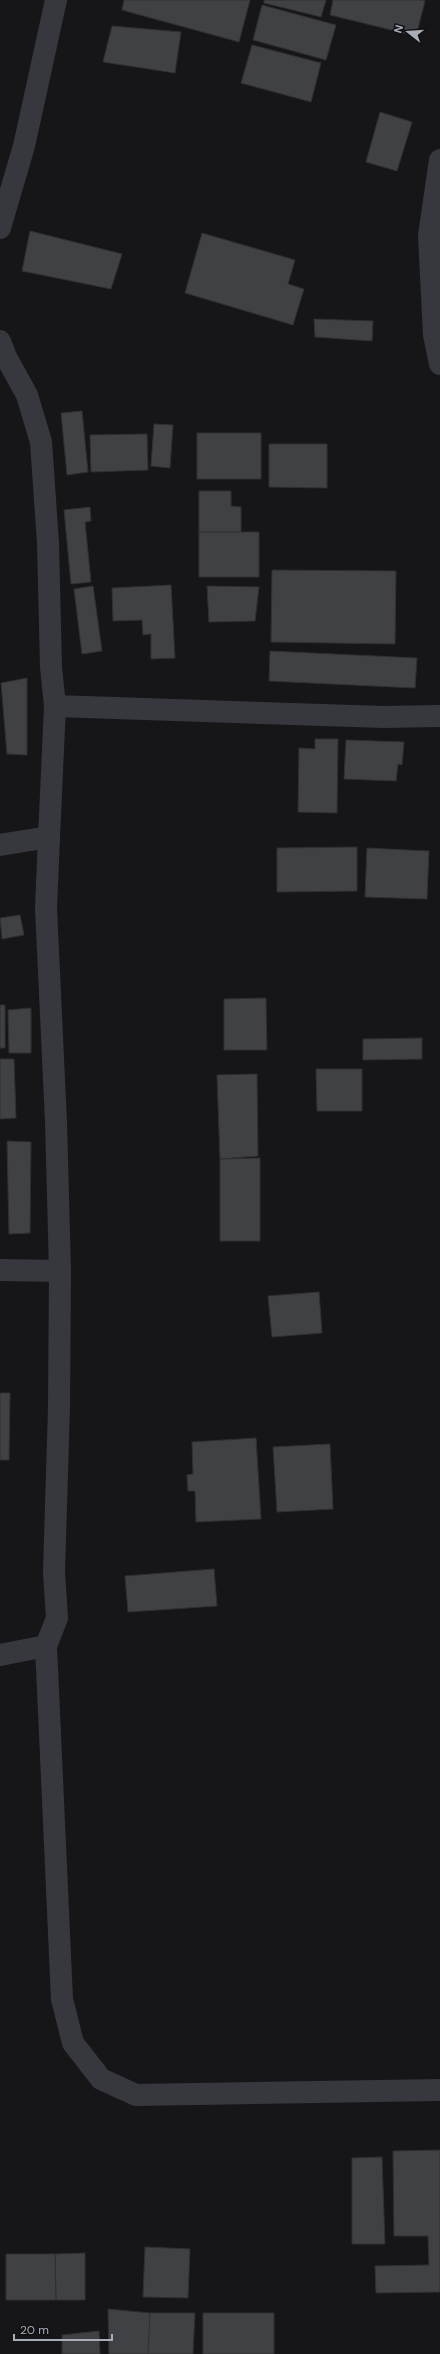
<svg xmlns="http://www.w3.org/2000/svg" width="440" height="2354" viewBox="0 0 440 2354" font-family="'DM Sans',sans-serif">
<rect width="100%" height="100%" fill="#161618"/>
<!-- building -->
<g fill="#404145" stroke="#303034">
<path d="M124,0H250L239,42L122,10Z"/>
<path d="M264,0H326L321,17L264,3Z"/>
<path d="M333,0H422L425,1L416,36L330,15Z"/>
<path d="M262,5L336,25L326,60L253,40Z"/>
<path d="M112,26L181,32L175,73L103,62Z"/>
<path d="M252,45L321,63L311,102L241,83Z"/>
<path d="M380,112L412,122L397,171L366,162Z"/>
<path d="M30,231L122,254L111,289L22,271Z"/>
<path d="M202,233L295,260L288,284L304,289L293,325L185,293Z"/>
<path d="M314,319L373,321L372,341L315,337Z"/>
<path d="M82,411L88,472L67,475L61,413Z"/>
<path d="M154,424L173,425L170,468L151,466Z"/>
<rect x="197" y="433" width="64" height="46"/>
<path d="M147,434L148,470L91,472L90,435Z"/>
<path d="M269,444H327V488L269,487Z"/>
<path d="M199,491H231V506L241,507V532H199Z"/>
<path d="M90,507L91,521L85,522L91,582L71,584L64,510Z"/>
<rect x="199" y="532" width="60" height="45"/>
<path d="M272,570L396,571L395,644L271,642Z"/>
<path d="M171,585L175,658L151,659V634L143,635L142,620L113,621L112,588Z"/>
<path d="M93,586L102,651L82,654L74,589Z"/>
<path d="M207,586L259,587L255,621L209,622Z"/>
<path d="M270,651L417,658L415,688L269,681Z"/>
<path d="M27,678V755L7,754L1,683Z"/>
<path d="M315,739H338L337,813L298,812L299,748L315,749Z"/>
<path d="M346,740L404,742L402,765L398,764L396,781L344,779Z"/>
<path d="M357,847V891L277,892V848Z"/>
<path d="M367,848L429,851L427,899L365,897Z"/>
<path d="M20,915L24,935L2,939L0,918Z"/>
<path d="M266,998L267,1050H224V999Z"/>
<rect x="0" y="1005" width="5" height="43"/>
<path d="M31,1008V1053H9L8,1010Z"/>
<path d="M422,1038V1059L363,1060V1039Z"/>
<path d="M0,1059H14L16,1118L0,1119Z"/>
<path d="M316,1069H362V1111H317Z"/>
<path d="M257,1074L258,1156L220,1159L217,1075Z"/>
<path d="M7,1141L31,1142L30,1233L9,1234Z"/>
<path d="M260,1158V1241H220V1159Z"/>
<path d="M319,1292L322,1333L272,1337L268,1296Z"/>
<path d="M0,1393H10L9,1460H0Z"/>
<path d="M256,1438L261,1519L196,1522L195,1491H188L187,1475L193,1474L192,1442Z"/>
<path d="M330,1444L333,1509L277,1512L273,1447Z"/>
<path d="M214,1569L217,1606L128,1612L125,1576Z"/>
<path d="M440,2150V2292L376,2293L375,2266L429,2265L428,2236H394L393,2151Z"/>
<path d="M382,2157L385,2244H352V2158Z"/>
<path d="M145,2247L190,2249L188,2298L143,2297Z"/>
<path d="M85,2253V2300H56L55,2254Z"/>
<path d="M6,2254H55L56,2300H6Z"/>
<path d="M108,2309L150,2313L149,2354H109Z"/>
<path d="M150,2313H195L193,2354H148Z"/>
<rect x="203" y="2313" width="71" height="41"/>
<path d="M99,2331L100,2354H62V2335Z"/>
</g>
<g fill="none" stroke-linecap="round" stroke-linejoin="round">
<!-- street -->
<g stroke="#37383d" stroke-width="22">
<path d="M440,160L429,235L434,335L440,364"/>
<path d="M0,228L24,146L56,0"/>
<path d="M0,341L6,357L27,395L41,442L48,543L51,667L55,706L384,717L440,716"/>
<path d="M0,845L49,837L55,706"/>
<path d="M0,1270L60,1271"/>
<path d="M46,1646L62,1999L73,2043L101,2079L136,2095L440,2090"/>
<path d="M0,1655L46,1646L57,1618L54,1572L59,1407L60,1271L56,1122L46,908L49,837"/>
</g>
</g>
<!-- north arrow -->
<g transform="translate(408 32) rotate(287)" stroke="#111113" stroke-width="3" paint-order="stroke">
<path d="M0-3L7 15L0 10L-7 15Z" fill="#a8adb8"/>
<text y="-6" font-size="11" font-weight="bold" text-anchor="middle" fill="#a8adb8">N</text>
</g>
<!-- scale -->
<path d="M14 2334v6h98v-6" fill="none" stroke="#a8adb8" stroke-width="2"/>
<text x="20" y="2334" font-size="12" fill="#a8adb8" stroke="#111113" stroke-width="3" paint-order="stroke">20 m</text>
</svg>
